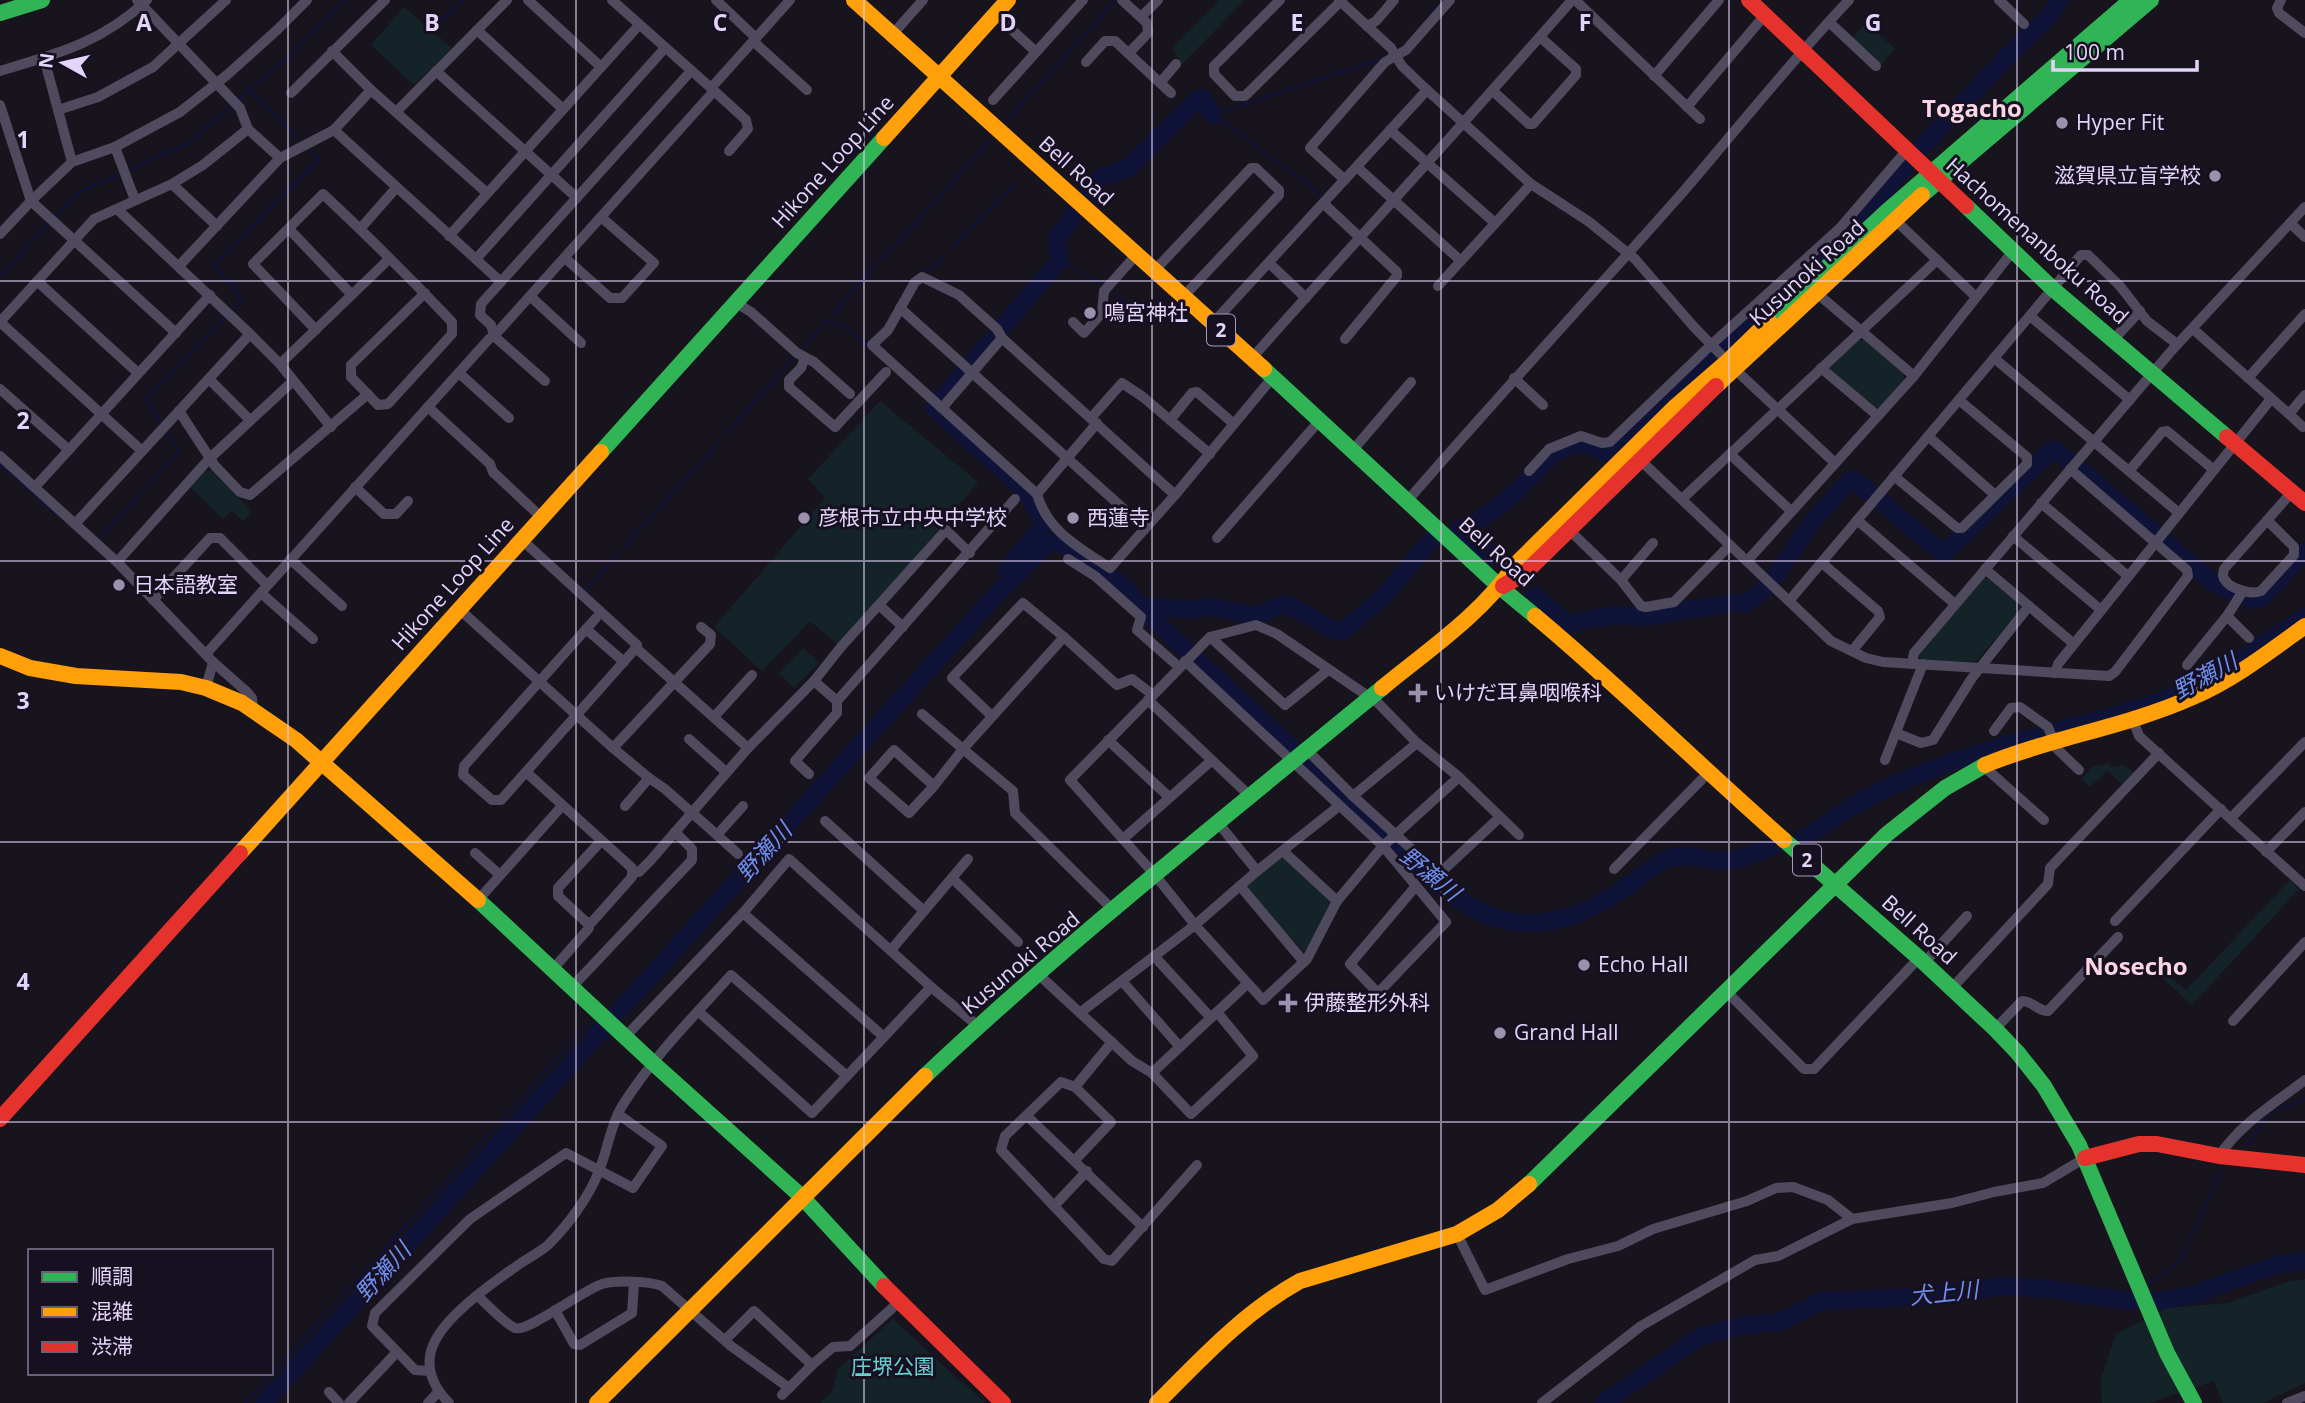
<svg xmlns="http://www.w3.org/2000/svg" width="2305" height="1403" viewBox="0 0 2305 1403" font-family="'Open Sans','Noto Sans JP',sans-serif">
<rect width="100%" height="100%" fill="#18141d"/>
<!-- green -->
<g fill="#142328">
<path d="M1220,0H1245L1182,64L1172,48Z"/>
<path d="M404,7L452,48L414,85L371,45Z"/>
<path d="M1866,22L1895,49L1881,65L1852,39Z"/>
<path d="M1858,340H1865L1904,373V379L1879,408L1873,407L1830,371V365Z"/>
<path d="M880,401L978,482L841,647L810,621L762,671L714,627L825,498L808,479Z"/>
<path d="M205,471H212L252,512L243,521L232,511L223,519L190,487Z"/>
<path d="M1987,578L2019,603L2020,611L1976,661L1970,662L1924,660L1920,658L1919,654L1982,579Z"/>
<path d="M803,648L819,663L794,688L779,673Z"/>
<path d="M2111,763L2110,767L2124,765L2134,773L2123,785L2107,771L2090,787L2081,779L2094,766Z"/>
<path d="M1279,858H1285L1330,899L1331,905L1307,951L1304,952L1246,889L1247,884Z"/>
<path d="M2290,880L2299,889L2192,1005L2161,977L2164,972L2186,990Z"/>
<path d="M2305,1279V1383L2263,1403H2223L2214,1381L2150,1403H2102L2100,1381L2116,1334L2167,1308L2228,1303L2287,1282Z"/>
<path d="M893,1319L962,1383L963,1382L985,1403H821L833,1390L838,1369Z"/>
</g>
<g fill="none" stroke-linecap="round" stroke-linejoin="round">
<!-- stream -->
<g stroke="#101338" stroke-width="2.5">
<path d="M1429,16L1443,0"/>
<path d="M436,26L463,0"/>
<path d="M249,90L297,137"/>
<path d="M239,99L287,58L345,0"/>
<path d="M1213,115L1378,60"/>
<path d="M1213,115L1274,160L1304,180L1324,199"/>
<path d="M1008,119L1115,1"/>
<path d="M129,170L188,143L232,106"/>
<path d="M55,217L80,192L120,174"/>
<path d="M953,247L1014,185"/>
<path d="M881,259L936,201L988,141"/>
<path d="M1057,263H1064L1103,285"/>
<path d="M920,273L936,265L943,258"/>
<path d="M0,277L48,224"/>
<path d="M1109,289C1119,296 1138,316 1151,308C1155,306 1160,300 1164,296"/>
<path d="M235,308L242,300L234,287L213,266L319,159L312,152"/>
<path d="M832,315L877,264"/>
<path d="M802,349L827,321L844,326L866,345L868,342"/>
<path d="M781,373L794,358"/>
<path d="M161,422L146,399L226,317"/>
<path d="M725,435L777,376"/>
<path d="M0,463L56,514"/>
<path d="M100,538L179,451L168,433"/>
<path d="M624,547L719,442"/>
<path d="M584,592L619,553"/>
<path d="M2247,1145C2256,1133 2265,1116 2278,1109C2287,1105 2296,1104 2305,1098"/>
<path d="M2146,1287L2179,1262L2221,1172"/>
<path d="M2128,1301L2136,1295"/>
<path d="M245,1403L586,1027L601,1025"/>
</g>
<!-- river -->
<g stroke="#101338" stroke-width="18">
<path d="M1088,192L1099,178L1128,168L1198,99L1203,98L1213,115"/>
<path d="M1001,329L1059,261L1056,238L1068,225L1073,214"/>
<path d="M970,365L996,336"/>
<path d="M941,400L966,371"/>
<path d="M936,406L934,408L1026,491L1044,524L1007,570"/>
<path d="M2078,468L2156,534"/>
<path d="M1880,501L1943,554L2052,450H2055L2070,462"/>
<path d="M1460,529L1492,557"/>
<path d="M1458,530C1498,515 1524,483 1553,454C1577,441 1582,440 1605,453L1608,452L1857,222L1923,146L2001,63L2049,16L2060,0"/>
<path d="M2164,541L2210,580L2230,591"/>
<path d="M1773,579L1812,522L1850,480H1855L1872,495"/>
<path d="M1535,596L1568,624L1596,618L1619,615L1643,617L1733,603H1747L1767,587"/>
<path d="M2250,600L2262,598L2305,551"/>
<path d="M1144,608L1157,607L1188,610L1213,607L1255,616L1282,605H1289L1333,630L1343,631L1383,597L1431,540"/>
<path d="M2057,731C2104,718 2152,707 2196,686C2234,668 2270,640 2305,617"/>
<path d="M1308,763C1336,790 1365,817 1393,843C1449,895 1496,945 1579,913C1610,901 1638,878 1665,859C1685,852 1703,860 1725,861C1740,861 1757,852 1772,847"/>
<path d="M1804,838C1820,829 1834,817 1850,808C1910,772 1976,753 2043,735"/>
<path d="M264,1403L996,595L1049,543L1060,542L1089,565L1121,584L1153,619L1293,749"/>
<path d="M1604,1403L1701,1336L1745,1325L1780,1322L1822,1301L1919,1297L2004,1286L2049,1289L2128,1301L2165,1300L2195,1294L2273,1266L2305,1261"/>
</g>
<!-- street -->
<g stroke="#4f4a5d" stroke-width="10">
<path d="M137,0L240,108L248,129L280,158"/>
<path d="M528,0L601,67"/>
<path d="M612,0L711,88L790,0"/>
<path d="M716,0L756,38"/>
<path d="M1122,0L1147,23L1148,33L1129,53"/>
<path d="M1280,0L1214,66V74L1235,96H1245L1340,2"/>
<path d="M1339,0L1391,48L1402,66L1427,90L1531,184L1588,221L1635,259L1694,327L1741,375L1835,463"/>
<path d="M1575,0L1700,119"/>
<path d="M1999,0L2024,24"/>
<path d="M2281,0L2277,8L2279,13L2305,33"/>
<path d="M995,14L1036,52"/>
<path d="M1141,17L1158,0"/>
<path d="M1829,22L1876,66"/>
<path d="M1367,26L1376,21L1394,0"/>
<path d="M477,30L563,109"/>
<path d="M892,35L923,0"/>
<path d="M753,41L807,90"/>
<path d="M332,51L371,90L487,193"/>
<path d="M44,58L72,162"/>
<path d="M1086,62L1105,41H1115L1171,93"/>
<path d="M0,71C57,54 103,42 147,0"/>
<path d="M436,71L577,198"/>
<path d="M1654,76L1719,0"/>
<path d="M1160,83L1176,64"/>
<path d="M711,88L746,120L748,129L729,151"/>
<path d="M1493,91L1529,124H1533L1576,75V69L1540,37"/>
<path d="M291,93L385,0"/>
<path d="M993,100L1083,0"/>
<path d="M0,105L31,201L176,333"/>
<path d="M1687,107L1765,15"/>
<path d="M58,110L98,97L153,67L226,0"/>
<path d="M397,111L507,0"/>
<path d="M334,130L501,282"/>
<path d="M1390,130L1495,223"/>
<path d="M115,147L135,200"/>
<path d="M1357,167L1461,261"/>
<path d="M1345,180L1310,148L1385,62L1406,50L1450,0"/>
<path d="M172,184L217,226"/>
<path d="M1324,204L1397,272V276L1345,339"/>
<path d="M117,209L250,334L280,364L331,427"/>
<path d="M1892,217L1976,297"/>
<path d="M2290,223L2305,237"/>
<path d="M289,229L352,295"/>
<path d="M360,229L396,188"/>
<path d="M0,234L31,201L72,162L115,147L180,112L227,75L277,30L307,0"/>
<path d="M449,236L639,25"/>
<path d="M565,258L610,298H622L654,263L601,217"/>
<path d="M476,259L665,48"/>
<path d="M1269,263L1306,298"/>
<path d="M179,266L280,158L334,130L371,90"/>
<path d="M1155,270L1251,168H1256L1279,190V195L1184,296"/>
<path d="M37,281L138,373"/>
<path d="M1438,286L1531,184"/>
<path d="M1812,289L1914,376"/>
<path d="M531,297L581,343"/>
<path d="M735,302L751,312L797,353L814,362L850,394"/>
<path d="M900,308L1145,528"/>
<path d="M2030,316L2130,400"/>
<path d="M0,322L94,219L172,184L203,165L248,129"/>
<path d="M0,322L142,451"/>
<path d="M1073,322L1084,333L1102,313L1104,291L1137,254"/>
<path d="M1213,323L1427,90"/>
<path d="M2193,329L2289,414L2305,395"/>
<path d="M316,330L253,264L323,194C367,235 410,278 452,322V334L388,404L378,405L351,377V365L425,293"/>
<path d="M2113,340L2140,311"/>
<path d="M805,358L801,368L789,380V387L835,427L886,372"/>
<path d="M1252,358C1358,238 1467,121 1572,0"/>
<path d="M1994,358L2179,513"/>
<path d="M280,364L389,259"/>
<path d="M1821,368L1878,416"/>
<path d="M459,373L509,418"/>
<path d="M1514,378L1543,405"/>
<path d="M2248,378L2305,314"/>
<path d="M209,379L250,420"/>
<path d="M545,381L494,336L491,325L480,315L481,304L691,71"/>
<path d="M0,389L69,450"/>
<path d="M428,407L490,464L493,472L541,517"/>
<path d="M942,408L1002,338"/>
<path d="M179,411L215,466L240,492L250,495L368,394"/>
<path d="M2289,414L2303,427"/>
<path d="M1091,418L1122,383L1143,397L1210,454"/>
<path d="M1170,420L1192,393L1197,392L1234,424"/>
<path d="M1928,436L1995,495"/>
<path d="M1353,450L1411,382"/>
<path d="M1730,454L1791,511"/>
<path d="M0,456L117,562L213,662L206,688"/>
<path d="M1637,457L1831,641L1866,658L1883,662L2109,676L2115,672L2188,576L2187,570L2070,469"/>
<path d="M1529,471L1549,449L1581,436L1602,443L1610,442L1712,344L1840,228L1907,150"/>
<path d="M2129,471L2162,432L2167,431L2214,470"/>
<path d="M1894,476L1957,528H1962L2027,464V457L1959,400"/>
<path d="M35,487L210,295"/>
<path d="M355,487L384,514H396L408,501"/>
<path d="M1037,494L1097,423"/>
<path d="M1175,495L1002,338L997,329L959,295L922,277L915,282L888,330L872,345L1037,494C1047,531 1080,548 1110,568L1175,495L1273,377"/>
<path d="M1682,499L1937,260"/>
<path d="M1408,500C1498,396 1592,295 1683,192C1738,128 1791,61 1849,0"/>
<path d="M2041,503L2128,576"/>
<path d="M1857,520L1955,604"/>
<path d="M2267,520L2294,547V555L2261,591C2252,595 2230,589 2225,580C2222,577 2223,573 2224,569L2292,492"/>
<path d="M75,524L250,334"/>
<path d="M1565,526L1621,580L1641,606L1646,607L1674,602L1730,545"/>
<path d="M2013,536L2101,610"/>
<path d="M1217,538L1320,420"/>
<path d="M521,539L637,645L636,648L748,748"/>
<path d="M290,559L342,606"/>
<path d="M1068,559L1095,576L1141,617L1137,630L1179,667"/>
<path d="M1747,561L1914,376L2013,251"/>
<path d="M117,562L209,459L293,381"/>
<path d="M1822,563L1878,611L1880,617L1852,651"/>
<path d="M1985,569L2074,644"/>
<path d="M1621,580L1653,543"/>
<path d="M261,593L313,639"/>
<path d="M153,600L210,538H220L267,585"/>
<path d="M1789,601L2081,255H2088L2120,286L2147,321L2177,344"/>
<path d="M879,605L903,627"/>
<path d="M459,609L613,748L649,778L665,789L717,835L743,806"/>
<path d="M2227,616L2249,638"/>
<path d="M596,618L464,766L463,775L492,800H501L636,648"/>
<path d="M586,629L624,662"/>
<path d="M1210,637L1285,705L1328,670"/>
<path d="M206,654L489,339L494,336L714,91"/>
<path d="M1185,661L1383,846L1446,922L1378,993L1350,964L1416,886"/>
<path d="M213,662L247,692L252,698L253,710"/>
<path d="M1912,664L1914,653L2173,349L2305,207"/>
<path d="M2187,665L2227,616L2243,591"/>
<path d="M2055,673L2058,664L2271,399"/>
<path d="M814,681L837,701"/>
<path d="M1148,700L1251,797"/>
<path d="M922,714L963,749L934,786L894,750L869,778L909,813L934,786"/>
<path d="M992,716L952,678L1023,603L1064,637"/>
<path d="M714,717L752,675"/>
<path d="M2133,720L2139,736L2305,886"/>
<path d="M1994,731L2011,708L2020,707L2048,727L2056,748L2079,770"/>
<path d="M1896,733L1921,743L1933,740L1972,678L2029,606"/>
<path d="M689,739L726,772"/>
<path d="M1108,740L1169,797"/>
<path d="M613,748L710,644L711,635L701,627"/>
<path d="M1307,750L1353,796L1439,874L1499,818"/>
<path d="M1885,760L1923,664"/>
<path d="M1986,765L1990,772L2044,820"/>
<path d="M526,772L632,868V877L592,922H586L558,896V888L601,841"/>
<path d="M809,774L795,761L837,713V701L1015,499"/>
<path d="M1459,777L1383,846L1337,901L1307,959L1263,1000L1195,925L1155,875L1070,780L1210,637L1256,625L1277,634L1378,703L1417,743L1459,777L1519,835"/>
<path d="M1353,796L1417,743"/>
<path d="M625,806L649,778"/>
<path d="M2231,818L2305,742"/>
<path d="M825,821L924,911"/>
<path d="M1219,824L1257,871"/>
<path d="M717,835L738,854"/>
<path d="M1123,839L1211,761"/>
<path d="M1283,851L1337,901"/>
<path d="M2266,852L2305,812"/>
<path d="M475,853L500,875"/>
<path d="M1614,869L1708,773"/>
<path d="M632,872H639L650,861L748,748L814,681L841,647L946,530L970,553"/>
<path d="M952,878L1018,942"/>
<path d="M1240,886L1304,962"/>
<path d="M478,900L562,806"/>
<path d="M1114,911L1015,813L1013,791L963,749L1064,637L1117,685L1132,679L1153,695"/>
<path d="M743,913L789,859L931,987L978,1026"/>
<path d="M2115,921L2221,809"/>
<path d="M891,950L968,859"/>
<path d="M1154,956L1211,1018"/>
<path d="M1924,963L1967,916"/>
<path d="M553,969L589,928V922"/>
<path d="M1038,974L1132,1061L1152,1073L1247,984"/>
<path d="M1122,981L1180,1047"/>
<path d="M572,987L692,860V849L675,832"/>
<path d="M1952,988L2048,884L2050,868L2159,753"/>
<path d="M1727,992L1804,1069H1814L1919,958"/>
<path d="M698,1011L812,1113L931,987"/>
<path d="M1081,1012L1195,925L1257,871L1339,806"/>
<path d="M2233,1021L2305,942"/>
<path d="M1995,1029L2022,1001C2033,1001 2037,1011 2048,1011L2118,937"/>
<path d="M625,1037L743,913L884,1037"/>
<path d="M1112,1042L1075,1087L1061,1082L1005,1136L1001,1150L1104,1259L1112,1261L1197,1165"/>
<path d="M1152,1073L1191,1114L1253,1056L1217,1012"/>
<path d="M1027,1116L1143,1227"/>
<path d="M2219,1156C2241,1123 2274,1104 2305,1080"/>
<path d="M1075,1160L1111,1122L1075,1087"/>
<path d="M1054,1206L1087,1171"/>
<path d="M1457,1234L1485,1290L1568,1259L1618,1246L1653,1229L1747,1201L1776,1188L1793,1187L1828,1200L1852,1219"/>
<path d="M478,1296C485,1303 507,1325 515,1328C527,1333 583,1290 602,1284C615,1280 649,1281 662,1286L731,1346L789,1388"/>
<path d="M555,1310L574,1344L580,1345L632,1313L634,1283"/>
<path d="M725,1340L754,1311L812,1365"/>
<path d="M430,1371L415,1370L372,1326L375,1313L470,1219L566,1153L633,1188L662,1146L618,1114"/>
<path d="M329,1392L339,1403"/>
<path d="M782,1395L812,1365L833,1347L850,1346L899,1302"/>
<path d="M349,1403L397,1352"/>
<path d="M428,1403L438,1392"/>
<path d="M449,1403C432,1386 423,1364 435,1341C449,1313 495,1281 521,1263C530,1257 540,1252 548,1245C568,1225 589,1197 599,1171C608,1149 610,1126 622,1106C653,1057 693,1017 731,975L847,1076"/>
<path d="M1542,1403L1641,1326L1755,1260L1778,1256L1852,1219L1952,1203L1994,1192L2043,1183L2085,1158"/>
<path d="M2287,1403L2305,1396"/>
</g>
<!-- fast -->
<g stroke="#30b455" stroke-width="16">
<path d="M0,13L42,0"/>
<path d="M1922,195L2151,0"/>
<path d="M1966,206L2053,289L2227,437"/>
<path d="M1769,321L1886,212L2131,0"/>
<path d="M1264,369L1500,587L1535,616"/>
<path d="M601,452L884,138"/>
<path d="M1784,840L1919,958L1995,1029L2018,1053L2044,1086L2079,1145L2167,1353L2194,1403"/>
<path d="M478,900L653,1063L802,1197L884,1286"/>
<path d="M925,1076C1070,939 1228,815 1382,688"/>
<path d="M1529,1184L1887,834L1945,788L1985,765"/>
</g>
<!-- slow -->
<g stroke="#ff9f0a" stroke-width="16">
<path d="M854,0L1264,369"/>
<path d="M884,138L1008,0"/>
<path d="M1716,386L1922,195"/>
<path d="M1535,616C1621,688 1700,766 1784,840"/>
<path d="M0,656L30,668L76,676L181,682L206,688L242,703L296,740L478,900"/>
<path d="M1382,688C1428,650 1481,615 1515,565L1676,406L1729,360L1769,321"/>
<path d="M1985,765C2053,737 2126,727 2193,697C2233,680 2269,652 2305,626"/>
<path d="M240,853L601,452"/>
<path d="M597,1403L925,1076"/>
<path d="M1157,1403C1202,1358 1244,1312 1300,1281L1457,1234L1498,1210L1529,1184"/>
</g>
<!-- jam -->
<g stroke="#e5322d" stroke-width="16">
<path d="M1749,0L1966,206"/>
<path d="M2227,437L2305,503"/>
<path d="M1503,586L1524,574L1716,386"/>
<path d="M0,1119L240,853"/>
<path d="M2085,1158L2139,1144H2157L2219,1156L2305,1165"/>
<path d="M884,1286L1003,1403"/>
</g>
</g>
<!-- grid -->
<path fill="none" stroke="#e3d4fa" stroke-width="2" stroke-opacity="0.55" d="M288,0V1403M576,0V1403M864,0V1403M1152,0V1403M1441,0V1403M1729,0V1403M2017,0V1403M0,281H2305M0,561H2305M0,842H2305M0,1122H2305"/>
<!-- markers -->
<g fill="#9c91ad" stroke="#171021" stroke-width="2.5">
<circle cx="2062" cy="123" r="7"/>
<circle cx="2215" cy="176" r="7"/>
<circle cx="1090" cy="313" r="7"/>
<circle cx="804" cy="518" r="7"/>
<circle cx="1073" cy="518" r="7"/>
<circle cx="119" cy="585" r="7"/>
<path d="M1414.5 682.5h7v7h7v7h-7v7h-7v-7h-7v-7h7z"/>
<circle cx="1584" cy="965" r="7"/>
<path d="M1284.5 992.5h7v7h7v7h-7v7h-7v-7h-7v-7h7z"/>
<circle cx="1500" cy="1033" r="7"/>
</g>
<g text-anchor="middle" stroke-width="6" stroke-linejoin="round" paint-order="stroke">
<!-- shield labels -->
<g fill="#171021" stroke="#a699b9" stroke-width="2">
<rect x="1207" y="314.5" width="28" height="31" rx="5"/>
<rect x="1793" y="844.5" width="28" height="31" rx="5"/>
</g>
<g font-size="19" font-weight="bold" fill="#e3d4fa">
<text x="1221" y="337">2</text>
<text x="1807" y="867">2</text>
</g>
<!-- poi labels -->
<g font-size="21" fill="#e3d4fa" stroke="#171021" text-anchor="start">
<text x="2076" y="130">Hyper Fit</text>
<text x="2201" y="183" text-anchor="end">滋賀県立盲学校</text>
<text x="1104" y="320">鳴宮神社</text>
<text x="818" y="525">彦根市立中央中学校</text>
<text x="1087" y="525">西蓮寺</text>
<text x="133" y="592">日本語教室</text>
<text x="1434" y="700">いけだ耳鼻咽喉科</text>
<text x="1598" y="972">Echo Hall</text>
<text x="1304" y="1010">伊藤整形外科</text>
<text x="1514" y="1040">Grand Hall</text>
</g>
<!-- street labels -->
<g font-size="21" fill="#e3d4fa" stroke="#171021">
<text transform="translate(833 162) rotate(-48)" y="7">Hikone Loop Line</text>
<text transform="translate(1076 171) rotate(42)" y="7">Bell Road</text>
<text transform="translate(2037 241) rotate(42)" y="7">Hachomenanboku Road</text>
<text transform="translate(1807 273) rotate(-42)" y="7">Kusunoki Road</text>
<text transform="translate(1496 552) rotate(42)" y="7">Bell Road</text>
<text transform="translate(453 584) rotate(-48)" y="7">Hikone Loop Line</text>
<text transform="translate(1919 930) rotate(42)" y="7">Bell Road</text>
<text transform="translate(1021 963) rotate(-40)" y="7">Kusunoki Road</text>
</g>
<!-- park labels -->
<g font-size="21" fill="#68d0d3" stroke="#171021">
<text x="893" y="1374">庄堺公園</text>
</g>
<!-- water labels -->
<g font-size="23" font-style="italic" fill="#6d8ff0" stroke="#171021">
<text transform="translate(2205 676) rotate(-29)" y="8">野瀬川</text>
<text transform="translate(764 852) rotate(-48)" y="8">野瀬川</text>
<text transform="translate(1430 874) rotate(39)" y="8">野瀬川</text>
<text transform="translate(383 1272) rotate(-48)" y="8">野瀬川</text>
<text transform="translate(1944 1293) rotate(-6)" y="8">犬上川</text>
</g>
<!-- quarter labels -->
<g font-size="24" font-weight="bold" fill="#fbd6e3" stroke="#171021">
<text x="1972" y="117">Togacho</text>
<text x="2136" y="975">Nosecho</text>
</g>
</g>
<g font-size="23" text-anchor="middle" font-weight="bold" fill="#e3d4fa" stroke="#171021" stroke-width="6" stroke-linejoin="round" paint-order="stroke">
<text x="144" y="31">A</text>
<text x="432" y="31">B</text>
<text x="720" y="31">C</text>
<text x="1008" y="31">D</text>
<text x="1297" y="31">E</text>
<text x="1585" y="31">F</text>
<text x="1873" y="31">G</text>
<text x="23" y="148">1</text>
<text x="23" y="429">2</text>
<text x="23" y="709">3</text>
<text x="23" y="990">4</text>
</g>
<!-- legend -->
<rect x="28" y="1249" width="245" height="126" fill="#171021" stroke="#695e78" stroke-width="2"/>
<rect x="42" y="1272" width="35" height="10" fill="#30b455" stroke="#695e78" stroke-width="2"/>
<text x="91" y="1284" font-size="21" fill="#e3d4fa">順調</text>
<rect x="42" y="1307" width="35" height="10" fill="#ff9f0a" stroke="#695e78" stroke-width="2"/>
<text x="91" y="1319" font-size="21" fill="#e3d4fa">混雑</text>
<rect x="42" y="1342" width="35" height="10" fill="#e5322d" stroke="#695e78" stroke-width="2"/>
<text x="91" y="1354" font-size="21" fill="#e3d4fa">渋滞</text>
<!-- north arrow -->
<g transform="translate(63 63) rotate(278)" stroke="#171021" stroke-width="5" paint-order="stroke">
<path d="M0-5L12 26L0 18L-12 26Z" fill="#e3d4fa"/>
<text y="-10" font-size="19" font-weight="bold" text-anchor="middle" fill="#e3d4fa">N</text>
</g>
<!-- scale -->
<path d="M2053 60v10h144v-10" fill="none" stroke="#e3d4fa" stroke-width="3.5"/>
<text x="2064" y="60" font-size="21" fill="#e3d4fa" stroke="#171021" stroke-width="5" paint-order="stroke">100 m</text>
</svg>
